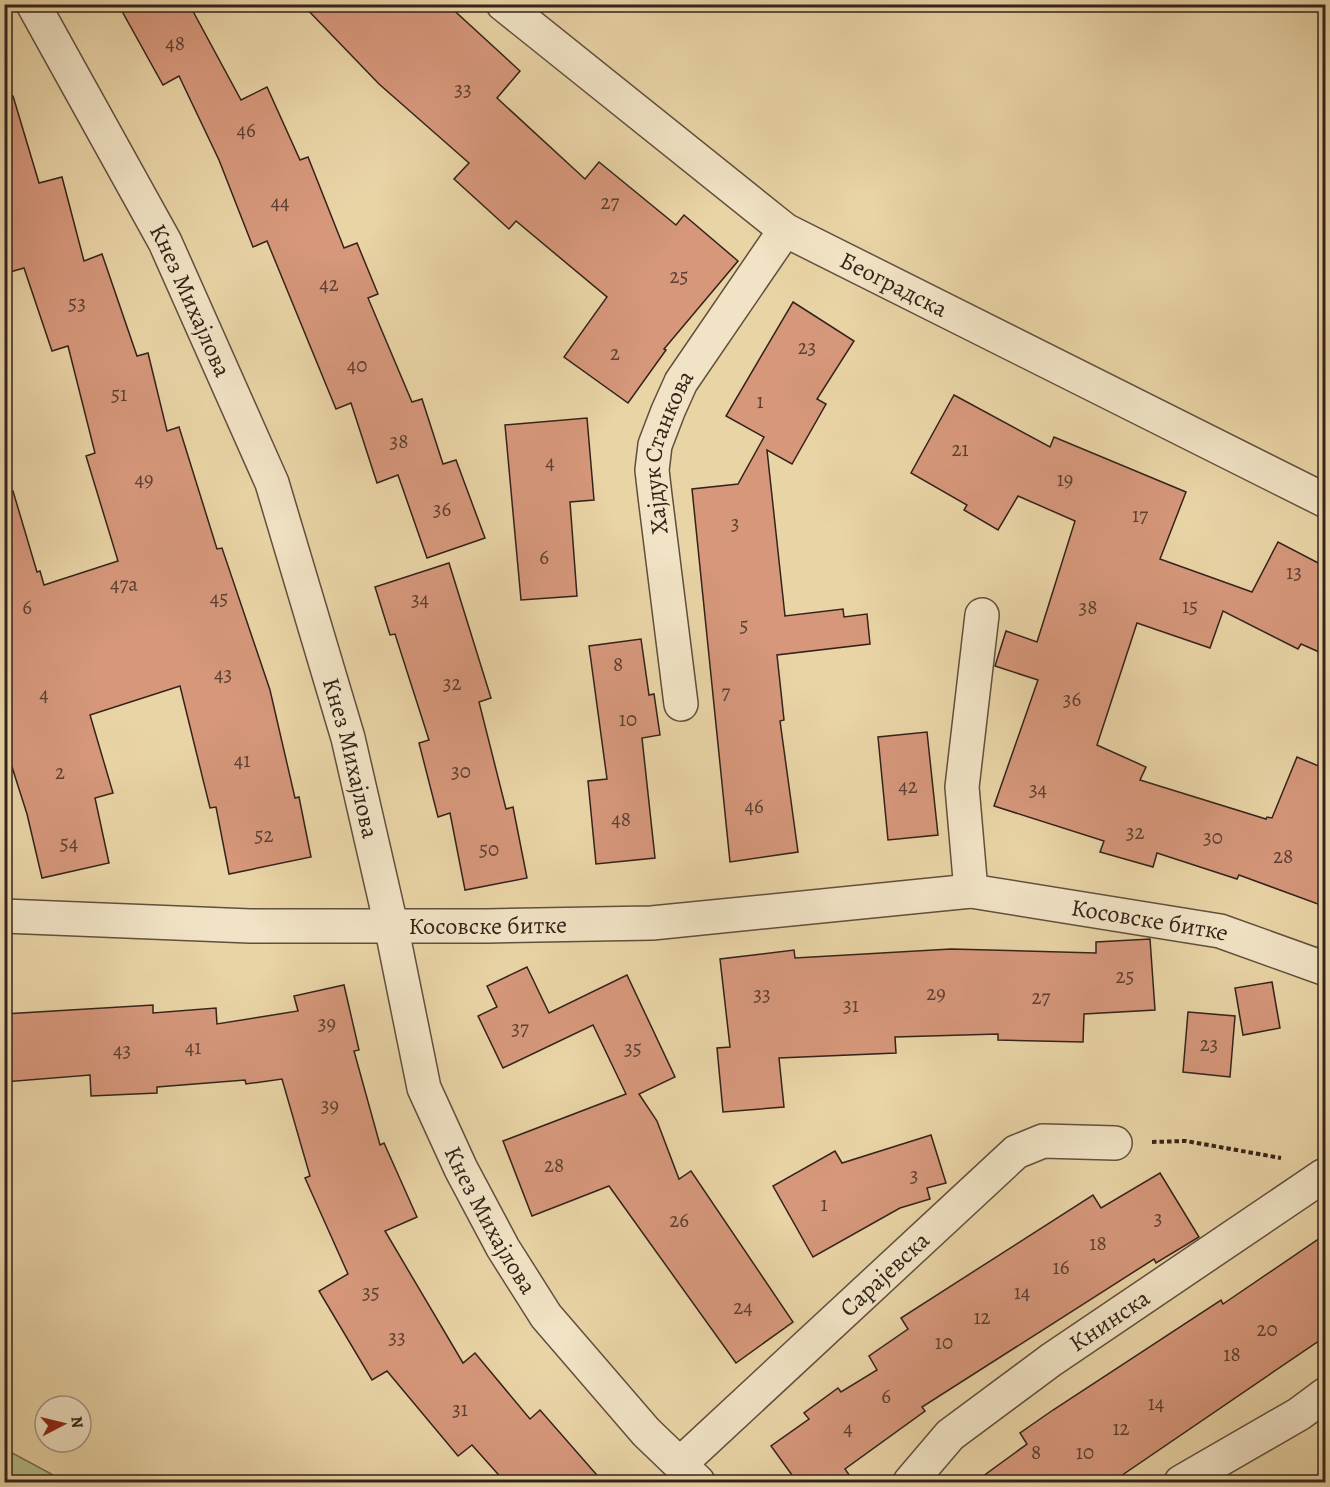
<svg xmlns="http://www.w3.org/2000/svg" width="1330" height="1487" viewBox="0 0 1330 1487" font-family="Alegreya,serif">
<rect width="100%" height="100%" fill="#e9d4a6"/>
<filter id="stains"><feTurbulence type="fractalNoise" baseFrequency=".00333" numOctaves="4"/><feColorMatrix values="0 0 0 0 .2 0 0 0 0 .09 0 0 0 0 .02 0 0 0 .5 -.17"/></filter>
<radialGradient id="worn" r=".72"><stop offset=".6" stop-color="#630" stop-opacity="0"/><stop offset="1" stop-color="#630" stop-opacity=".3"/></radialGradient>
<!-- green -->
<path fill="#b5bd88" stroke="#747051" stroke-width="1.5" d="M4,1449H5L66,1482H5Z"/>
<!-- building -->
<g fill="#d6977b" stroke="#34231a" stroke-width="1.5">
<path d="M118,4H189L241,100L267,87L300,160L308,157L344,248L357,243L378,294L368,298L412,402L422,399L443,464L456,460L485,538L427,558L398,475L377,483L351,403L336,409L267,241L253,247L219,160L179,76L163,85Z"/>
<path d="M302,4H447L520,71L497,98L585,179L599,162L676,225L684,215L738,261L664,349L666,350L628,403L564,357L607,297L516,221L509,229L454,179L469,163L379,84Z"/>
<path d="M13,96L39,183L62,177L84,261L102,254L137,356L148,353L167,431L179,427L217,549L222,548L270,690L295,798L299,797L311,857L229,874L216,807L210,808L180,686L90,715L113,793L95,798L109,863L42,878L27,814L4,742V492L13,491L37,572L40,571L44,585L118,561L86,456L95,453L68,346L52,351L24,268L10,272L4,250V97Z"/>
<path d="M793,302L854,341L817,399L826,404L792,464L767,450L785,616L843,609L844,617L867,614L870,644L777,655L784,720L780,721L798,852L730,862L692,489L738,484L764,437L726,416Z"/>
<path d="M954,395L1050,447L1054,437L1186,492L1160,559L1252,592L1278,542L1326,567V655L1301,644L1298,649L1223,611L1210,648L1137,623L1097,745L1146,767L1140,780L1266,819L1267,817L1272,818L1297,757L1326,769V907L1239,875L1237,879L1157,853L1153,867L1100,852L1104,841L994,806L1038,680L995,666L1006,631L1037,642L1075,521L1018,496L998,530L964,510L967,505L911,473Z"/>
<path d="M587,418L594,500L570,502L577,596L521,600L505,425Z"/>
<path d="M449,563L491,698L479,702L506,809L513,807L527,878L465,890L450,813L438,817L419,743L429,740L395,634L390,635L375,587Z"/>
<path d="M641,639L649,695L654,694L660,735L642,738L655,858L596,864L588,781L607,779L589,646Z"/>
<path d="M927,732L938,835L888,840L878,737Z"/>
<path d="M1150,939L1155,1010L1084,1014L1083,1042L998,1040V1034L895,1037L896,1053L779,1058L784,1107L723,1112L717,1048L730,1047L720,959L794,950L795,958L951,949L1096,953V942Z"/>
<path d="M527,967L549,1013L627,975L675,1077L639,1094L657,1121L679,1179L691,1171L793,1322L736,1363L609,1186L532,1216L503,1141L626,1094L593,1025L503,1068L478,1016L497,1007L487,986Z"/>
<path d="M1272,982L1280,1028L1243,1035L1235,988Z"/>
<path d="M344,985L359,1050L354,1051L380,1145L384,1143L417,1217L385,1231L463,1363L475,1353L530,1419L540,1410L603,1482H505L472,1445L458,1456L387,1371L372,1380L319,1291L348,1274L305,1178L310,1176L282,1079L246,1084L245,1080L157,1087V1093L91,1096L90,1075L4,1082V1014L153,1005V1013L216,1008L217,1024L298,1011L294,996Z"/>
<path d="M1188,1012L1235,1016L1230,1077L1183,1072Z"/>
<path d="M931,1135L946,1183L927,1188L930,1199L900,1208L813,1257L773,1186L835,1151L842,1163Z"/>
<path d="M1160,1173L1199,1237L1156,1263L1154,1259L922,1407L925,1411L845,1469L854,1482H797L771,1446L809,1419L804,1413L838,1388L841,1392L877,1370L869,1356L908,1329L901,1318L1093,1195L1101,1208Z"/>
<path d="M1326,1234V1336L1112,1482H975L1027,1444L1020,1433L1053,1410L1221,1300L1223,1304Z"/>
</g>
<g fill="none" stroke-linecap="round" stroke-linejoin="round">
<!-- minor casing -->
<g stroke="#614f3d" stroke-width="36">
<g id="minor">
<path id="s1" d="M33,4L165,242L272,483L348,738L391,925L424,1088L461,1169L503,1248L546,1316L646,1432L698,1482"/>
<path id="s2" d="M503,4L785,230L1326,501"/>
<path id="s3" d="M681,704L655,496L652,470L655,445L668,411L681,382L785,230"/>
<path d="M971,891L962,787L982,615"/>
<path id="s4" d="M4,916L250,926H487L652,923L971,891L1220,931L1326,969"/>
<path id="s5" d="M680,1464L1016,1152L1043,1141L1115,1143"/>
<path id="s6" d="M910,1482L950,1435L1051,1360L1323,1176"/>
<path d="M1181,1482L1299,1414L1326,1394"/>
</g>
</g>
<!-- path -->
<path stroke="#34231a" stroke-width="4" stroke-dasharray="4.5 3" stroke-linecap="butt" d="M1152,1142L1186,1141L1281,1158"/>
<!-- minor -->
<use href="#minor" stroke="#f1e3c5" stroke-width="33"/>
</g>
<g text-anchor="middle" stroke-width="4.5" stroke-linejoin="round" paint-order="stroke">
<!-- number labels -->
<g font-size="21" fill="#5c4032">
<text x="175" y="50">48</text>
<text x="463" y="96">33</text>
<text x="246" y="137">46</text>
<text x="280" y="209">44</text>
<text x="610" y="209">27</text>
<text x="679" y="283">25</text>
<text x="329" y="291">42</text>
<text x="77" y="310">53</text>
<text x="807" y="354">23</text>
<text x="615" y="360">2</text>
<text x="357" y="372">40</text>
<text x="119" y="401">51</text>
<text x="760" y="408">1</text>
<text x="399" y="448">38</text>
<text x="960" y="456">21</text>
<text x="550" y="469">4</text>
<text x="144" y="486">49</text>
<text x="1065" y="486">19</text>
<text x="442" y="516">36</text>
<text x="1140" y="522">17</text>
<text x="735" y="530">3</text>
<text x="544" y="564">6</text>
<text x="1294" y="579">13</text>
<text x="124" y="591">47a</text>
<text x="219" y="605">45</text>
<text x="420" y="606">34</text>
<text x="1190" y="613">15</text>
<text x="27" y="614">6</text>
<text x="1088" y="614">38</text>
<text x="744" y="632">5</text>
<text x="618" y="671">8</text>
<text x="223" y="681">43</text>
<text x="452" y="690">32</text>
<text x="726" y="699">7</text>
<text x="44" y="701">4</text>
<text x="1072" y="706">36</text>
<text x="628" y="726">10</text>
<text x="242" y="767">41</text>
<text x="461" y="778">30</text>
<text x="60" y="779">2</text>
<text x="908" y="793">42</text>
<text x="1038" y="796">34</text>
<text x="754" y="813">46</text>
<text x="621" y="826">48</text>
<text x="1135" y="839">32</text>
<text x="264" y="842">52</text>
<text x="1213" y="844">30</text>
<text x="69" y="850">54</text>
<text x="489" y="856">50</text>
<text x="1283" y="863">28</text>
<text x="1125" y="983">25</text>
<text x="936" y="1000">29</text>
<text x="762" y="1001">33</text>
<text x="1041" y="1004">27</text>
<text x="851" y="1012">31</text>
<text x="327" y="1030">39</text>
<text x="520" y="1035">37</text>
<text x="1209" y="1051">23</text>
<text x="193" y="1054">41</text>
<text x="633" y="1055">35</text>
<text x="122" y="1057">43</text>
<text x="330" y="1112">39</text>
<text x="554" y="1172">28</text>
<text x="914" y="1182">3</text>
<text x="824" y="1211">1</text>
<text x="1158" y="1225">3</text>
<text x="679" y="1227">26</text>
<text x="1098" y="1250">18</text>
<text x="1061" y="1274">16</text>
<text x="371" y="1299">35</text>
<text x="1022" y="1299">14</text>
<text x="743" y="1314">24</text>
<text x="982" y="1324">12</text>
<text x="1267" y="1336">20</text>
<text x="397" y="1344">33</text>
<text x="944" y="1349">10</text>
<text x="1232" y="1361">18</text>
<text x="886" y="1403">6</text>
<text x="1156" y="1410">14</text>
<text x="460" y="1416">31</text>
<text x="848" y="1435">4</text>
<text x="1121" y="1435">12</text>
<text x="1036" y="1459">8</text>
<text x="1085" y="1459">10</text>
</g>
<!-- street labels -->
<g font-size="24" fill="#34231a" stroke="#f1e3c5">
<text dy="8" stroke="none"><textPath href="#s2" startOffset="483">Београдска</textPath></text>
<text dy="8" stroke="none"><textPath href="#s1" startOffset="336">Кнез Михајлова</textPath></text>
<text dy="8" stroke="none"><textPath href="#s3" startOffset="256">Хајдук Станкова</textPath></text>
<text dy="8" stroke="none"><textPath href="#s1" startOffset="822">Кнез Михајлова</textPath></text>
<text dy="8" stroke="none"><textPath href="#s4" startOffset="1150">Косовске битке</textPath></text>
<text dy="8" stroke="none"><textPath href="#s4" startOffset="484">Косовске битке</textPath></text>
<text dy="8" stroke="none"><textPath href="#s1" startOffset="1308">Кнез Михајлова</textPath></text>
<text dy="8" stroke="none"><textPath href="#s5" startOffset="279">Сарајевска</textPath></text>
<text dy="8" stroke="none"><textPath href="#s6" startOffset="258">Книнска</textPath></text>
</g>
</g>
<!-- margin -->
<rect width="1330" height="1487" fill="none" stroke="#e9d4a6" stroke-width="24"/>
<rect x="6" y="6" width="1318" height="1475" fill="none" stroke="#34231a" stroke-width="3"/>
<rect x="12" y="12" width="1306" height="1463" fill="none" stroke="#34231a" stroke-width="1.5"/>
<!-- north arrow -->
<g transform="translate(63 1424) rotate(83)"><circle r="28" fill="#f1e3c5" stroke="#a59681" stroke-width="1.5"/>
<path d="M0-4.5L10 22L0 15L-10 22Z" fill="#8f2418"/>
<text y="-9" font-size="16" font-weight="bold" text-anchor="middle" fill="#34231a">N</text>
</g>
<rect width="100%" height="100%" filter="url(#stains)"/>
<rect width="100%" height="100%" fill="url(#worn)"/>
</svg>
